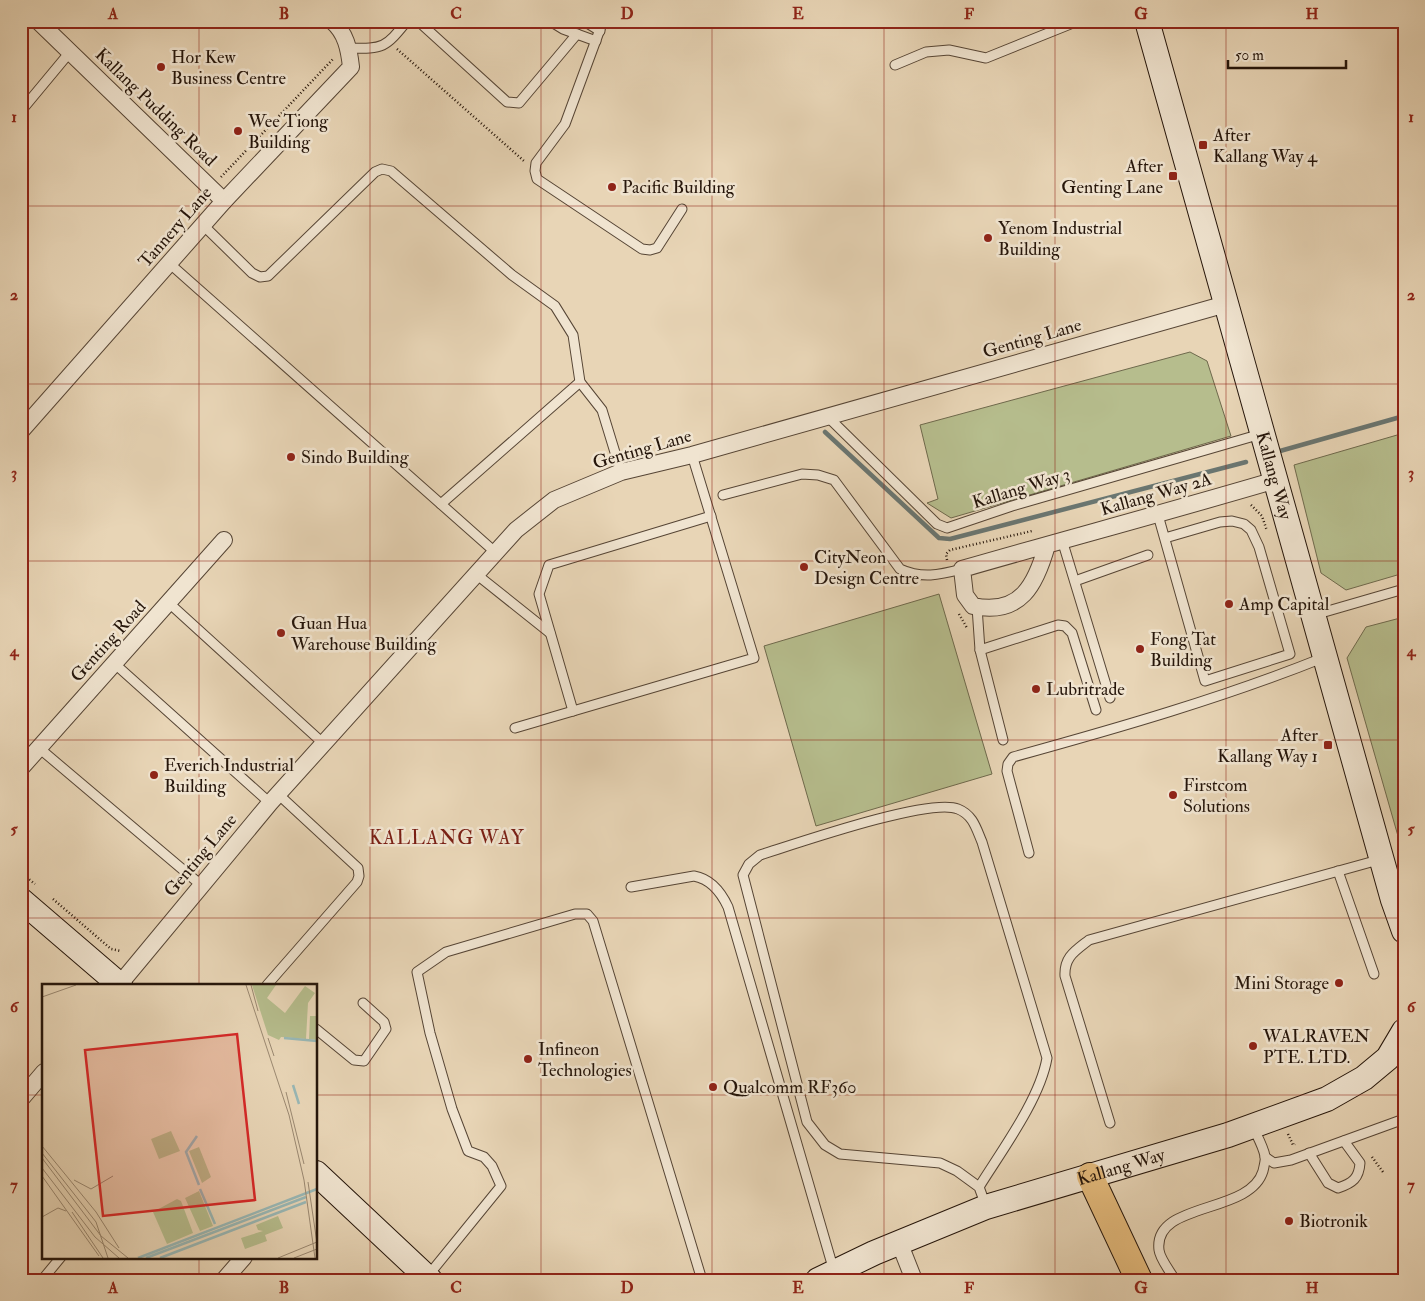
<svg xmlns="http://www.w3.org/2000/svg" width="1425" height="1301" viewBox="0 0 1425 1301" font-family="'IM FELL Double Pica',serif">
<rect width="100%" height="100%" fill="#e8d5b6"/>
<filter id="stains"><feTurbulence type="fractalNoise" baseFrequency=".004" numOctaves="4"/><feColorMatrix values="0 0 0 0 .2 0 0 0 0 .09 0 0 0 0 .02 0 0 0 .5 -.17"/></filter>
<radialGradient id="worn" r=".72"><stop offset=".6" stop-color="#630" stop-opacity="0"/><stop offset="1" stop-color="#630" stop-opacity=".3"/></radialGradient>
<!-- green -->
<g fill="#b6bd8d" stroke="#6e694c">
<path d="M1190,352L1207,361L1231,436L951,518L927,503L938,499L920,425Z"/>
<path d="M1404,433V573L1346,590L1321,573L1294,465Z"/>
<path d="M939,594L992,774L816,826L764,646Z"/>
<path d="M1404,617V857L1347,658L1366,627Z"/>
</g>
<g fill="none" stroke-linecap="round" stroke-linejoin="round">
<!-- stream -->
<g stroke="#6a7671" stroke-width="4.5">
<path d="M825,432L939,538L950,539L1246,462"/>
<path d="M1280,451L1404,416"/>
</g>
<!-- lane casing -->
<g stroke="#564535" stroke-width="11">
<g id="lane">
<path d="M418,21L507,102L519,103L577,34"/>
<path d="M550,21L563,29L596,41"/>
<path d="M584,21L600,31"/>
<path d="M603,21L565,124L536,163L535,171L537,179L642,249L650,250L657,248L682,209"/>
<path d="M349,48C384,49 385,48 407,21"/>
<path d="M895,65L926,52L949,50L986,58L1078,21"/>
<path d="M21,111L70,52"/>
<path d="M203,225L252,273L260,277L268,276L375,172L382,169L391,171L512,275L555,306L573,335L580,382L602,410L621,472"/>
<path d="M169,263L495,552"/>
<path d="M828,417L937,524L947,528L1012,506L1261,434"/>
<path d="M723,495L802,474L818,475L834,480L900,569C922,579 939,575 962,569"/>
<path d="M441,504L580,382"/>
<path d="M1158,515L1205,681L1290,654L1259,547L1251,530L1244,524L1232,521L1220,522L1165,538"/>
<path d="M1062,540L1110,698"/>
<path d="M476,574L550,633"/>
<path d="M1075,581L1148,555"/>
<path d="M169,603L325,745"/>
<path d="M977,607L980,650L1003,740"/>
<path d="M1314,615L1404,589"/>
<path d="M980,650L1058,625L1065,626L1072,633L1096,710"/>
<path d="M115,664L270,803"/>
<path d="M573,711L539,594L549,565L711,516"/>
<path d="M515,728L754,658L692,455"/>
<path d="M39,748L201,885"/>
<path d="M1029,853L1007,771L1008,764L1013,757C1118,728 1223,698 1325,657"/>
<path d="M1338,871L1374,974"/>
<path d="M631,887L694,876C711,879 721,892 728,907L834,1271"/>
<path d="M267,985L357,882L359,876L358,868L278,794"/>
<path d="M316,1029L354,1060L364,1061L386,1029L384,1022L363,1003"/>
<path d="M1110,1123L1065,976C1064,957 1075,951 1089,940L1382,859"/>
<path d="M1309,1153L1328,1183L1338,1188C1353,1183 1359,1178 1360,1163L1344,1141"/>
<path d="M1265,1157L1274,1163L1291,1160L1404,1119"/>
<path d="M979,1187C1002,1150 1040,1099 1047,1058L982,842C976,828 973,815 958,809C930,797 795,844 760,855L749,864L743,875L807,1122L825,1145L840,1154L940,1163L957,1171L979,1187L986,1206"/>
<path d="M427,1277L501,1186L492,1166L484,1157L468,1151L452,1109L430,1033L417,972L446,952L575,914H587L593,921L702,1280"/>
<path d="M42,1280L61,1257"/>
<path d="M1175,1280C1170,1271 1160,1259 1159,1250C1153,1201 1250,1215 1263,1171C1264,1166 1266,1160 1265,1156C1263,1146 1257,1136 1253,1127"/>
</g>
</g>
<!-- street casing -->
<g stroke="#564535" stroke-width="18">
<g id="street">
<path d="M38,21L224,201"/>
<path d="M21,431L224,201L351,67C349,49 346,33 332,21"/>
<path d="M1047,545C1036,584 1021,616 973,606L965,595L962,569C1066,539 1171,511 1276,480"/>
<path d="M21,768L224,540"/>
<path d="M119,985L270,803L516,530L554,500L621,472L692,455L1226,304"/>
<path d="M21,1099L44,1072"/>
<path d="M899,1242L914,1280"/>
<path d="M224,1280L244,1257"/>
</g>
</g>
<!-- secondary casing -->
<g stroke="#25150a" stroke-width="26">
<g id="secondary">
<path id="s1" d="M1147,21L1393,900L1404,931"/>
<path d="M21,900L120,985"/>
<path d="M316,1173L430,1280"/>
<path id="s2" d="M818,1280L874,1253L986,1207L1228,1135L1327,1099L1364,1078L1388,1058L1404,1031"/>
</g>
</g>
<!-- primary casing -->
<g stroke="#25150a" stroke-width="28">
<path id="primary" d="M1090,1176L1139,1280"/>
</g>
<!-- path -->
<g stroke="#25150a" stroke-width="2.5" stroke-dasharray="1 2.5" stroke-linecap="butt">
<path d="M397,49L524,161"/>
<path d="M221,177L334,58"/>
<path d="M1251,505L1262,516L1267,531"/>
<path d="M947,560L946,554L950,550L1032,531"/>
<path d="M959,614L967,628"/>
<path d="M21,873L35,884"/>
<path d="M53,899L111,949L121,951"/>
<path d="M1288,1134L1293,1145L1295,1144"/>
<path d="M1372,1157L1383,1172"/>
</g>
<!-- lane -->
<use href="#lane" stroke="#f0e4d0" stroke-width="9"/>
<!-- street -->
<use href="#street" stroke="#f0e4d0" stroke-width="16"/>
<!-- secondary -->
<use href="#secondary" stroke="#f0e4d0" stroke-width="24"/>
<!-- primary -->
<use href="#primary" stroke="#e4ba7b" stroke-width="26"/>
</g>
<!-- grid -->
<path fill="none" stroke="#8f2418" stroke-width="1" stroke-opacity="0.55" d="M199,21V985M370,21V1280M541,21V1280M712,21V1280M884,21V1280M1055,21V1280M1226,21V1280M21,206H1404M21,384H1404M21,561H1404M21,740H1404M21,918H1404M21,1095H44M316,1095H1404M199,1257V1280"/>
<!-- markers -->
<g fill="#8f2418" stroke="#f0e4d0" stroke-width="2">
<circle cx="161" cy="67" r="5"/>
<circle cx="238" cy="131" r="5"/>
<rect x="1198" y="140" width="10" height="10" rx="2.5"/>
<rect x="1168" y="171" width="10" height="10" rx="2.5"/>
<circle cx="612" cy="187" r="5"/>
<circle cx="988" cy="238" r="5"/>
<circle cx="291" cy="457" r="5"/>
<circle cx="804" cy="567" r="5"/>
<circle cx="1229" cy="604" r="5"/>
<circle cx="281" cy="633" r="5"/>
<circle cx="1140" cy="649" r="5"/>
<circle cx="1036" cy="689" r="5"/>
<rect x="1323" y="740" width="10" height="10" rx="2.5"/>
<circle cx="154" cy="775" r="5"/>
<circle cx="1173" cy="795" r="5"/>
<circle cx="1339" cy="983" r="5"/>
<circle cx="1253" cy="1046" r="5"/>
<circle cx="528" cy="1059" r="5"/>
<circle cx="713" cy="1087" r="5"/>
<circle cx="1289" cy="1221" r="5"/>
</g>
<g text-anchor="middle" stroke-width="5" stroke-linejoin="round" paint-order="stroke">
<!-- poi labels -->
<g font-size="18" fill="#25150a" stroke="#f0e4d0" text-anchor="start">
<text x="171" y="63">Hor Kew<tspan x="171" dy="21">Business Centre</tspan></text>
<text x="248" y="127">Wee Tiong<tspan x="248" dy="21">Building</tspan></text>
<text x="1213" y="141">After<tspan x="1213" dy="21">Kallang Way 4</tspan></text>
<text x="1163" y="172" text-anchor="end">After<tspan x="1163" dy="21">Genting Lane</tspan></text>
<text x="622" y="193">Pacific Building</text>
<text x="998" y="234">Yenom Industrial<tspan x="998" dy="21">Building</tspan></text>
<text x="301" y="463">Sindo Building</text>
<text x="814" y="563">CityNeon<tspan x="814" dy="21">Design Centre</tspan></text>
<text x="1239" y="610">Amp Capital</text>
<text x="291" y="629">Guan Hua<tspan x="291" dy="21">Warehouse Building</tspan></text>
<text x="1150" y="645">Fong Tat<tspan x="1150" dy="21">Building</tspan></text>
<text x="1046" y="695">Lubritrade</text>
<text x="1318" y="741" text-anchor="end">After<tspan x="1318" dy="21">Kallang Way 1</tspan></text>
<text x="164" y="771">Everich Industrial<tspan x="164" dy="21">Building</tspan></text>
<text x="1183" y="791">Firstcom<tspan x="1183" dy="21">Solutions</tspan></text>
<text x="1329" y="989" text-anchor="end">Mini Storage</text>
<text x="1263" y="1042">WALRAVEN<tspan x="1263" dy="21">PTE. LTD.</tspan></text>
<text x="538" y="1055">Infineon<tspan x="538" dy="21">Technologies</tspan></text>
<text x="723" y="1093">Qualcomm RF360</text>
<text x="1299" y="1227">Biotronik</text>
</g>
<!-- street labels -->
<g font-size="18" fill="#25150a" stroke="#f0e4d0">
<text transform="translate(156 107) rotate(44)" y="6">Kallang Pudding Road</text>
<text transform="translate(175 227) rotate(-49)" y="6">Tannery Lane</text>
<text transform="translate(1032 338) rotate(-16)" y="6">Genting Lane</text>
<text transform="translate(642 449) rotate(-16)" y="6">Genting Lane</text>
<text dy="6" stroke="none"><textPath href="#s1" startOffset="472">Kallang Way</textPath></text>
<text transform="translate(1021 488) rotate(-17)" y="6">Kallang Way 3</text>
<text transform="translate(1156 494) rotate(-16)" y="6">Kallang Way 2A</text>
<text transform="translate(108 641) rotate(-48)" y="6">Genting Road</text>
<text transform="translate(200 855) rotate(-50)" y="6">Genting Lane</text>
<text dy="6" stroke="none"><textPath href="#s2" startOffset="324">Kallang Way</textPath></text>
</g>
<!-- neighbourhood labels -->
<g font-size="19" letter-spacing="1" fill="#7a1f14" stroke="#f0e4d0">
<text x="447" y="844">KALLANG WAY</text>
</g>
</g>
<!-- overview -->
<g transform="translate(42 984)">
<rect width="275" height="275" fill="#e8d5b6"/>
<path d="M210,1H234L225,14L243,29L263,2L273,9L266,19L264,55L239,53L237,56L226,51ZM268,32H275V56L267,55ZM129,147L138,167L117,175L109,155ZM157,163L169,193L160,199L147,167ZM157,207L171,242L158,247L143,214ZM135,215L139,217L151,249L125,260L111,228ZM236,232L241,244L223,251L225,257L203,265L199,254L221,247L216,246L214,241Z" fill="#b6bd8d"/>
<path fill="none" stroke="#98b7b5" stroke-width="2.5" d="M242,54L275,57M251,101L257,120M155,152L144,168L157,201M158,205L173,240M96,274L275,205M104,274L264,213M118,274L264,218"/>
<path fill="none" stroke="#9a8871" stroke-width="1" d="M204,1L247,131L262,196L273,274M209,1L216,27M0,13L34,1M226,54L232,72M244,108L262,180M0,162L54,228M0,169L54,238L66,274M0,174L59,252L86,274M0,184L53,253L77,274M0,192L57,272M32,196L49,205L71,192M266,198L275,259M30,228L61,274M54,228L77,264M0,233L16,224L24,227M236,274L275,258M252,274L275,265"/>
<path fill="#d62828" fill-opacity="0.15" stroke="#d62828" stroke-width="2.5" d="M195,50L213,216L61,232L43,66Z"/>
<rect width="275" height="275" fill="none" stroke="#25150a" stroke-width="2.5"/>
</g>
<!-- margin -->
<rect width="1425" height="1301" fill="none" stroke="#e8d5b6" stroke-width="55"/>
<!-- scale -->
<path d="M1228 60v8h118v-8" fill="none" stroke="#25150a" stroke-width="2.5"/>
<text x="1235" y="60" font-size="15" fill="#25150a" stroke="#f0e4d0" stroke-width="4" paint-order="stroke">50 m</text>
<rect x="28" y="28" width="1370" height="1246" fill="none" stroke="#8f2418" stroke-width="2"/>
<g font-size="16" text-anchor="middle" font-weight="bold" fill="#8f2418">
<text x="113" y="19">A</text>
<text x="284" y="19">B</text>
<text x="456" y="19">C</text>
<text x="627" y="19">D</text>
<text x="798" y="19">E</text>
<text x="969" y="19">F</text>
<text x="1141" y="19">G</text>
<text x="1312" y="19">H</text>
<text x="14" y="122">1</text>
<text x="1411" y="122">1</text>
<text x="14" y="300">2</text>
<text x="1411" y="300">2</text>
<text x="14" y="478">3</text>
<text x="1411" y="478">3</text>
<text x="14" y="656">4</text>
<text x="1411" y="656">4</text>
<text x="14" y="834">5</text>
<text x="1411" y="834">5</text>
<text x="14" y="1012">6</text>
<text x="1411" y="1012">6</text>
<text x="14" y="1190">7</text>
<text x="1411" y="1190">7</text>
<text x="113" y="1293">A</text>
<text x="284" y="1293">B</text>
<text x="456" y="1293">C</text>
<text x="627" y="1293">D</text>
<text x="798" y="1293">E</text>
<text x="969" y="1293">F</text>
<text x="1141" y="1293">G</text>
<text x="1312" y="1293">H</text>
</g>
<rect width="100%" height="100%" filter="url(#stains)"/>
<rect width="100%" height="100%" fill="url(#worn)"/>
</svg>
